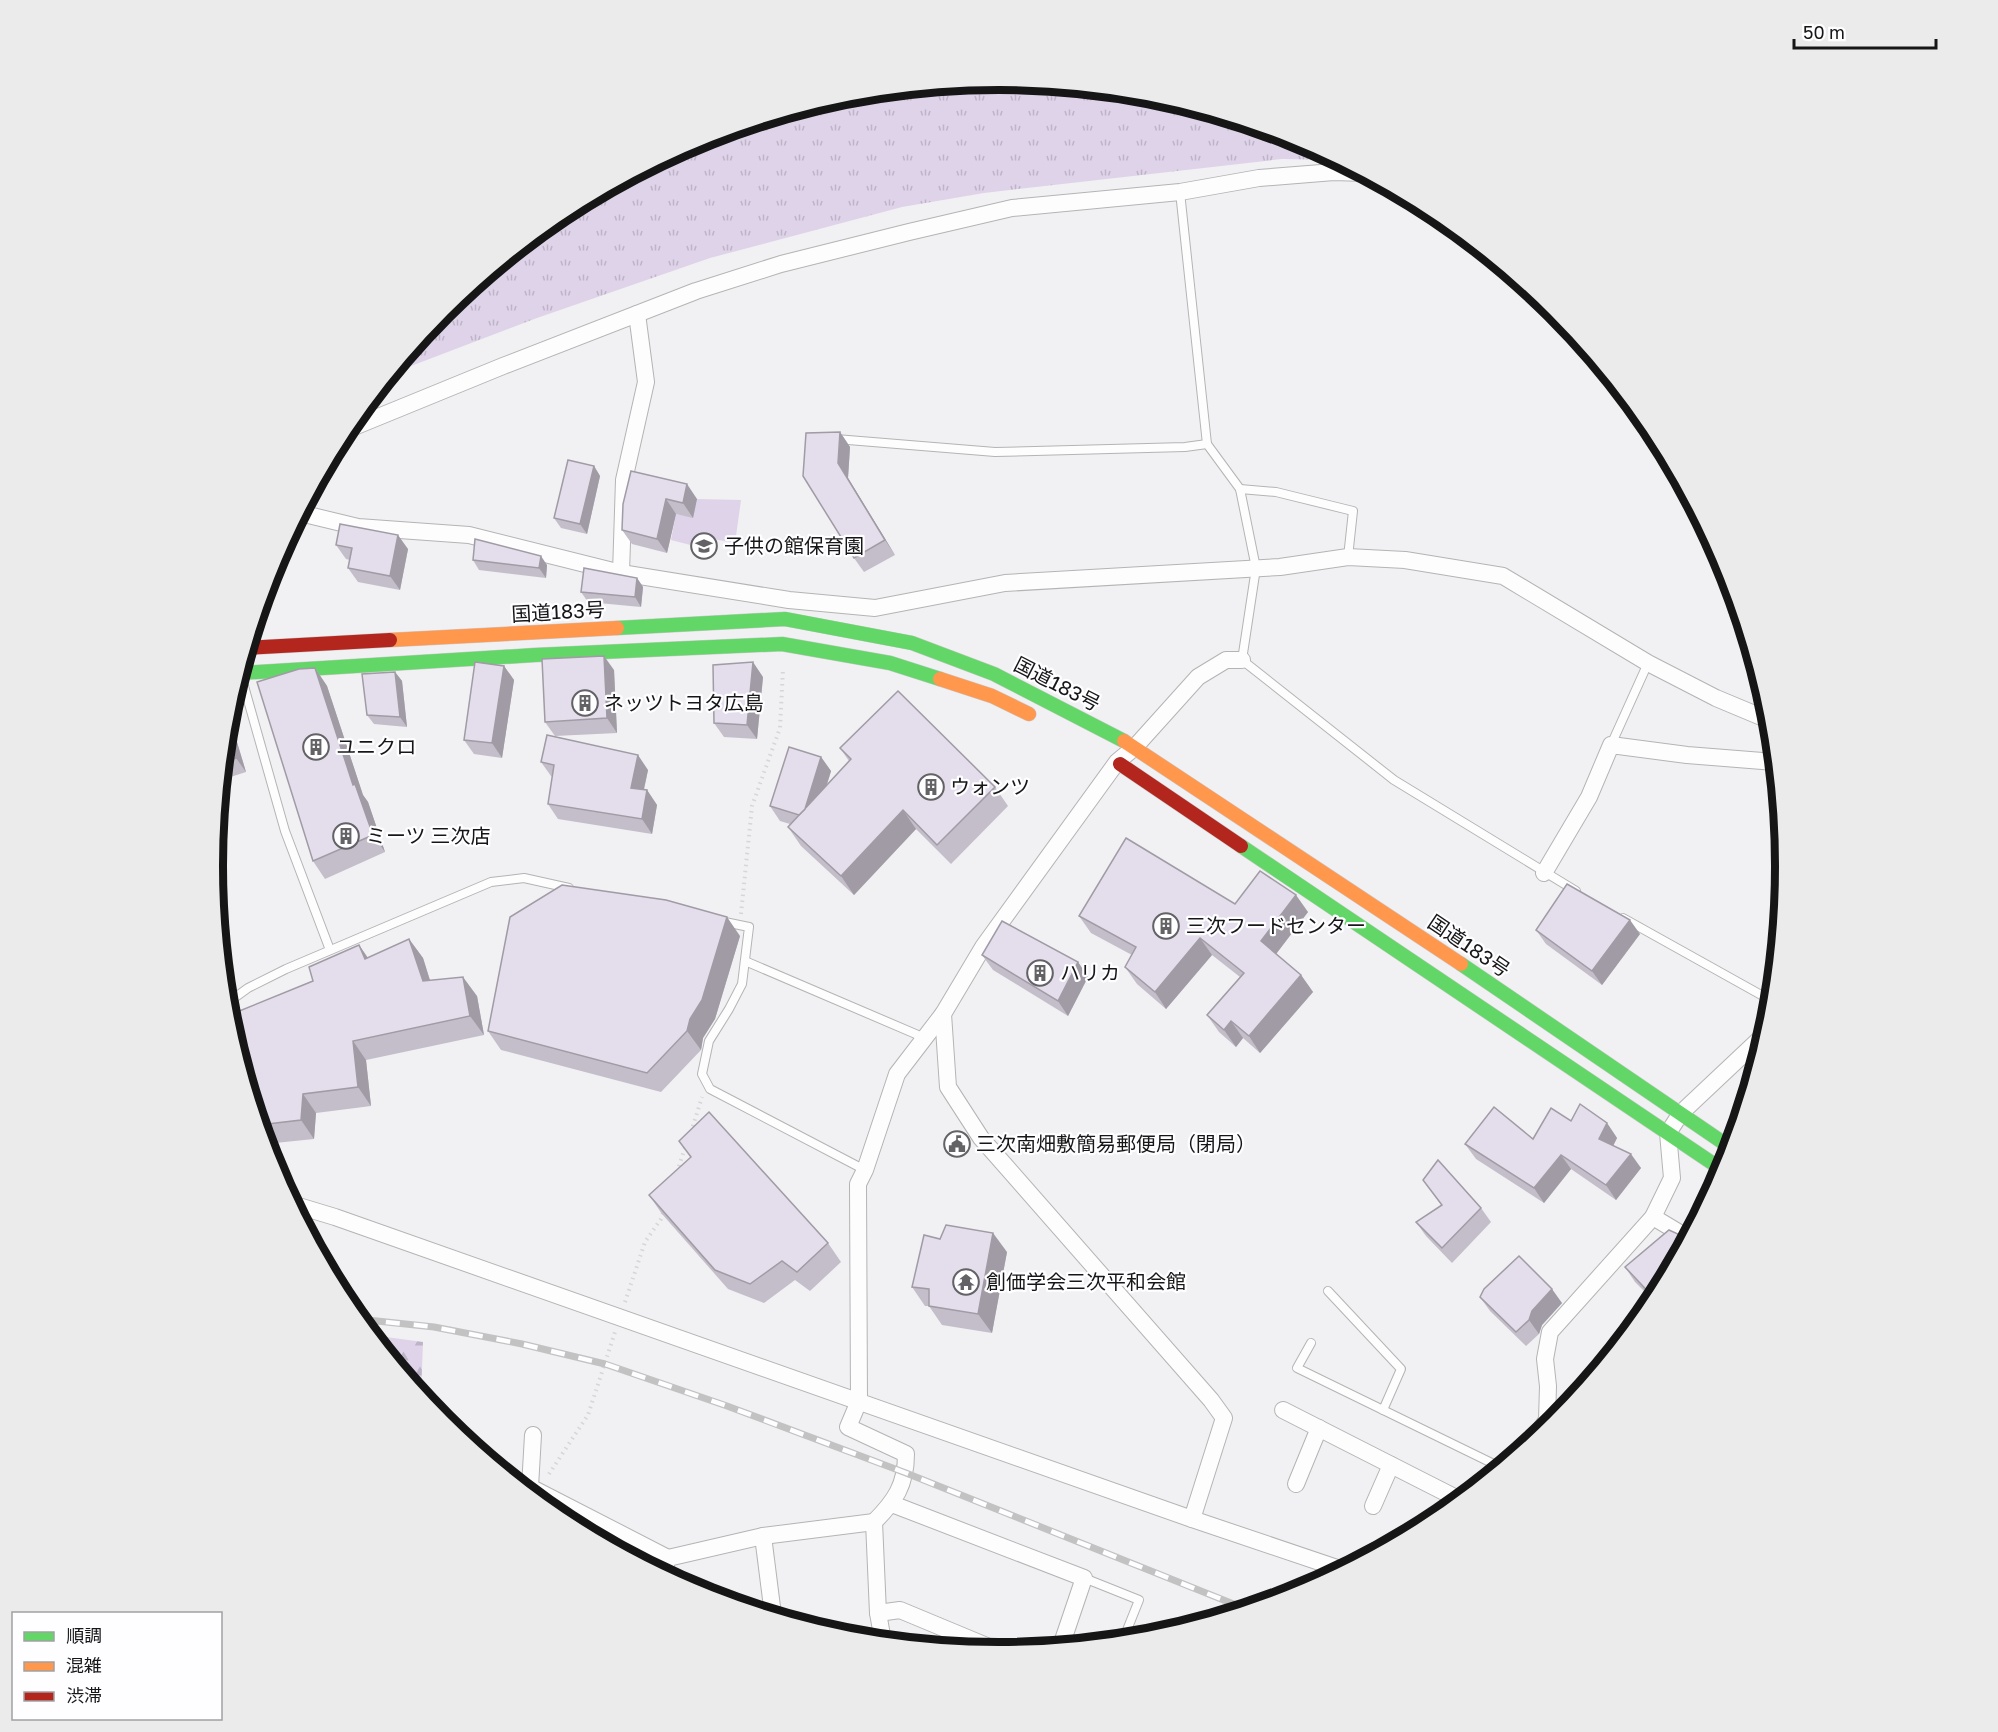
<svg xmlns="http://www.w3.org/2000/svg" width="1998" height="1732" viewBox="0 0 1998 1732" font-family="'Golos Text','Noto Sans JP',sans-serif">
<defs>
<pattern id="grass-tufts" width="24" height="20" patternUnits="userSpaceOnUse" patternTransform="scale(1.5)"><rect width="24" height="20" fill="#ded3e9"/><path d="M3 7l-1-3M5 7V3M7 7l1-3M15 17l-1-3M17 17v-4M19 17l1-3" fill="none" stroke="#beb4c7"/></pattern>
<pattern id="forest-firs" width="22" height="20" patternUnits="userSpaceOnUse" patternTransform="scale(1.5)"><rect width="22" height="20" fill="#ded3e9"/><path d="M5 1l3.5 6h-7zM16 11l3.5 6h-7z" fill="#beb4c7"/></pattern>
</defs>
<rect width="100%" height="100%" fill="#f1f0f3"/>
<!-- grass -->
<path fill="url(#grass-tufts)" d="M999,80L1153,95L1300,140L1338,160L1282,159L984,193L902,207L710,258L537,318L390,374L443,310L562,212L698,139L846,95Z"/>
<!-- forest -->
<path fill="url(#forest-firs)" d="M371,1335L423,1342L421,1395Z"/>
<!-- garden -->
<path fill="#ded3e9" d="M697,499L741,500L735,543L713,539L710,550L671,540L676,514L693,517Z"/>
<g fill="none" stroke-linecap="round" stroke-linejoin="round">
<!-- lane casing -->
<g stroke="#b4b4b5" stroke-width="10">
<g id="lane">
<path d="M1180,192L1207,444L1240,489L1256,568L1242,660L1394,780L1576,891"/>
<path d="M836,439L995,452L1185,447L1207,444"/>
<path d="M1240,489L1276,492L1353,511L1348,557"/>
<path d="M242,679L285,831L330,950"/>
<path d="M1611,745L1648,663"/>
<path d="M1623,918L1772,1001"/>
<path d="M720,921L749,927L742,984L729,1009L709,1041L702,1074L710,1089L865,1170"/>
<path d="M745,961L925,1038"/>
<path d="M226,1004L248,988L286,969L491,882L524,878L569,888"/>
<path d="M1328,1291L1401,1369L1383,1410"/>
<path d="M1311,1343L1297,1368L1500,1467"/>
<path d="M1084,1578L1139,1600L1123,1640"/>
</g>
</g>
<!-- street casing -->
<g stroke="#b4b4b5" stroke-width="18">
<g id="street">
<path d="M344,431L503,366L696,291L781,264L909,232L1012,208L1180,192L1259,178L1334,172L1364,173"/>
<path d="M300,513L358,527L469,535L621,573L789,600L875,608L1005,583L1280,567L1348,557L1405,560L1503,576L1648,663L1716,698L1771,721"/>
<path d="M621,573L624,480L646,382L637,314"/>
<path d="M1544,873L1589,797L1611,745L1687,755L1775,762"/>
<path d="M943,1014L948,1087L981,1138L1211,1400L1224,1418L1192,1519"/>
<path d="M292,1204L335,1217L1192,1519L1343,1570"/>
<path d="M1653,1217L1688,1238"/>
<path d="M1283,1410L1460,1500"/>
<path d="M533,1435L530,1487L668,1558"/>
<path d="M1532,1441L1547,1420L1548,1386L1545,1359L1550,1332L1653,1217L1672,1178L1668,1133L1681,1113L1766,1033"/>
<path d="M1296,1484L1319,1428"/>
<path d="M892,1504L1084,1578L1061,1646"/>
<path d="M1373,1506L1391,1465"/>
<path d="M763,1536L773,1615"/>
<path d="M663,1574L668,1558L763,1536L874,1522"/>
<path d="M878,1613L900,1610L1001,1652"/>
<path d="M883,1641L878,1613L874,1522C895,1501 906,1485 906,1454L848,1427L859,1401L858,1184L865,1170L897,1074L943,1014L983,947L1117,762L1135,747L1198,677L1226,660H1242"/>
</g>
</g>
<!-- fast casing -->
<g stroke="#cccbcd" stroke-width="15">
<g id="fast">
<path d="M617,628L785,619L912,643L994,674L1124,741"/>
<path d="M240,673L535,655L782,644L890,663L940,679"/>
<path d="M1241,846L1724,1171"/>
<path d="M1461,964L1731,1148"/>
</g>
</g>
<!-- slow casing -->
<g stroke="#cccbcd" stroke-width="15">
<g id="slow">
<path d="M390,640L617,628"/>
<path d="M940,679L992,696L1029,714"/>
<path d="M1124,741L1461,964"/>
</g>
</g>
<!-- jam casing -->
<g stroke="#cccbcd" stroke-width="15">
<g id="jam">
<path d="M247,648L390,640"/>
<path d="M1120,764L1241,846"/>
</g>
</g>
<!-- path -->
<g stroke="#d6d6d7" stroke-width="4" stroke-dasharray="1.5 4.5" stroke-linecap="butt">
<path d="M741,914L752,806L780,728L783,669"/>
<path d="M691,1132L702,1097"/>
<path d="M677,1172L686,1145"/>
<path d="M625,1302L645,1242L661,1219L664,1210"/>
<path d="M549,1474L588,1415L615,1332"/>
</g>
<!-- lane -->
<use href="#lane" stroke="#fdfdfd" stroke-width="8"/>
<!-- street -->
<use href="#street" stroke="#fdfdfd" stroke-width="16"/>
<!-- fast -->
<use href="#fast" stroke="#63d668" stroke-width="14"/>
<!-- slow -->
<use href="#slow" stroke="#ff974d" stroke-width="14"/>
<!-- jam -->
<use href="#jam" stroke="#b3261e" stroke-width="14"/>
<!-- rail casing -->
<g stroke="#c2c2c3" stroke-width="7">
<path id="rail" d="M358,1319L434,1327L522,1344L605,1364L727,1406L906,1473L1246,1609"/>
</g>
<!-- rail -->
<use href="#rail" stroke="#fefdff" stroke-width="4.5" stroke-dasharray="14" stroke-linecap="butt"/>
</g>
<!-- wall -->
<g fill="#c4beca">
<path d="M840,432L850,447L848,478L895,555L864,572L854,558Z"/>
<path d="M594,466L600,476L587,534L561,528L554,518Z"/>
<path d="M631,471L697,499L693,518L676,514L667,553L632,544L622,530Z"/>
<path d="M336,545L408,549L400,590L358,582L348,568L350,560L346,559Z"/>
<path d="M473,560L547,565L546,578L479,570Z"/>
<path d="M637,578L643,587L641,607L588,602L581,592Z"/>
<path d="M504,666L514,680L502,758L474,754L464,740Z"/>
<path d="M315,668L327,686L363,795L368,802L385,852L325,879L313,861Z"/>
<path d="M614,670L617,733L555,736L545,722Z"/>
<path d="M395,672L402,681L407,727L374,724L367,715Z"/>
<path d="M763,677L757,739L724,737L714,723Z"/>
<path d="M227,716L230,719L246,772L221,780Z"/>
<path d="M840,748L995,787L1008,806L951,864L916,829L854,895L801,846L788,827L790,824L780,821L770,806L821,757L831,771L827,785L849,761Z"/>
<path d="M541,762L648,770L644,790H647L657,805L652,834L558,819L548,804L553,777L551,776Z"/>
<path d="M1235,904L1308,912L1276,954L1301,975L1313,992L1260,1053L1243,1038L1236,1047L1219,1032L1207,1015L1240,977L1212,955L1166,1009L1137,984L1125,967L1132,955L1091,933L1079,916Z"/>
<path d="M1536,930L1640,934L1602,985L1546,944Z"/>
<path d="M740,936L715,1019L703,1038L701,1050L661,1092L501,1050L488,1031Z"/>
<path d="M409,939L423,958L430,980L477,996L484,1035L366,1060L371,1106L316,1113L314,1139L265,1144L228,1021L313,981L359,945L368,958Z"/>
<path d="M982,955L1078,962L1088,977L1068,1016L993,970Z"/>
<path d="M1571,1121L1607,1123L1617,1138L1613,1146L1641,1168L1616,1200L1571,1169L1544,1203L1476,1159L1465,1144L1533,1139Z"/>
<path d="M1423,1180L1481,1208L1491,1222L1452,1263L1426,1236L1416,1222L1442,1206Z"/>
<path d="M649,1195L828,1243L841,1262L810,1291L795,1280L764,1303L728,1289L662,1214Z"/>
<path d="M1685,1242L1654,1301L1635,1282L1625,1267Z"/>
<path d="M1007,1252L992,1333L942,1325L929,1306H925L912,1287Z"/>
<path d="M1480,1297L1562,1303L1542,1325L1539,1334L1526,1346L1490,1311Z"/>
</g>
<!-- shaded-wall -->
<g fill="#a09ba4">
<path d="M840,432L850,447L848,478L895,555L885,540L838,463Z"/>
<path d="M594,466L600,476L587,534L580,524Z"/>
<path d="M687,484L697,499L693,518L683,503Z"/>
<path d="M666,499L676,514L667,553L657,539Z"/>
<path d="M398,535L408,549L400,590L390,576Z"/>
<path d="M541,556L547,565L546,578L539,568Z"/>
<path d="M637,578L643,587L641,607L635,597Z"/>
<path d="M604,656L614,670L617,733L607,718Z"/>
<path d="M753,662L763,677L757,739L747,725Z"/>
<path d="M504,666L514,680L502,758L492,743Z"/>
<path d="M315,668L327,686L363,795L368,802L385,852L373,835L353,785Z"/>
<path d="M395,672L402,681L407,727L400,717Z"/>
<path d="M227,716L230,719L246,772L236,758L226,727Z"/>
<path d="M638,755L648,770L641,802L631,788Z"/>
<path d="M821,757L831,771L812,831L802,816Z"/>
<path d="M647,790L657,805L652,834L642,819Z"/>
<path d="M903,810L916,829L854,895L841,876Z"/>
<path d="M1296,895L1308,912L1273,958L1261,941Z"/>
<path d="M727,917L740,936L715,1019L703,1038L701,1050L687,1031L690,1019Z"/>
<path d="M1630,920L1640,934L1602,985L1592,971Z"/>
<path d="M1200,938L1212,955L1166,1009L1155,992Z"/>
<path d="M409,939L423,958L436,1000L423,981Z"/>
<path d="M359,945L372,964L365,959Z"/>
<path d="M1078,962L1088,977L1068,1016L1058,1001Z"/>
<path d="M1301,975L1313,992L1260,1053L1249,1036Z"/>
<path d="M463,977L477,996L484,1035L470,1016Z"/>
<path d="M1231,1021L1243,1038L1236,1047L1224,1030Z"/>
<path d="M353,1041L366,1060L371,1106L358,1087Z"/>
<path d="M303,1094L316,1113L314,1139L301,1120Z"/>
<path d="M1607,1123L1617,1138L1609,1154L1599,1139Z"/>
<path d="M1631,1154L1641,1168L1616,1200L1606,1185Z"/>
<path d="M1561,1155L1571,1169L1544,1203L1534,1188Z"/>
<path d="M993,1233L1007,1252L992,1333L978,1314Z"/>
<path d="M1552,1289L1562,1303L1542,1325L1539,1334L1529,1320L1532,1311Z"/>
</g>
<!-- building -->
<g fill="#e4ddeb" stroke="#a09ba4" stroke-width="1.5">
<path d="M840,432L838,463L885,540L854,558L803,476L806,433Z"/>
<path d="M568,460L594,466L580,524L554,518Z"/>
<path d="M631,471L687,484L683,503L666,499L657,539L622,530L623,504Z"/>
<path d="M340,524L398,535L390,576L348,568L352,548L336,545Z"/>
<path d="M475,539L541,556L539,568L473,560Z"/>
<path d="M584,568L637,578L635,597L581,592Z"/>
<path d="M604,656L607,718L545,722L542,659Z"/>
<path d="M475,662L504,666L492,743L464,740Z"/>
<path d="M753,662L747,725L714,723L713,665Z"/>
<path d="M315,668L353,785L355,784L373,835L313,861L257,682L299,669Z"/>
<path d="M395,672L400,717L367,715L362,674Z"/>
<path d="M898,691L995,787L937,845L903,810L841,876L788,827L851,759L840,748Z"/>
<path d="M226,727L236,758L223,762Z"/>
<path d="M547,735L638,755L631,788L647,790L642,819L548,804L554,765L541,762Z"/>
<path d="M789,747L821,757L805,809L799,815L770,806Z"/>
<path d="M1126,838L1235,904L1260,871L1296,895L1261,941L1301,975L1249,1036L1231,1021L1224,1030L1207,1015L1244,973L1200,938L1155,992L1125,967L1136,947L1079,916Z"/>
<path d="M1567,884L1630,920L1592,971L1536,930Z"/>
<path d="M562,885L666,900L727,917L702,1000L690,1019L687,1031L647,1073L488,1031L510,917Z"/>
<path d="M1002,921L1078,962L1058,1001L982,955Z"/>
<path d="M409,939L423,981L463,977L470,1016L353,1041L358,1087L303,1094L301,1120L259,1125L227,1016L313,981L309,967L359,945L365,959Z"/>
<path d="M1580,1104L1607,1123L1599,1139L1631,1154L1606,1185L1561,1155L1534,1188L1465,1144L1494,1107L1533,1139L1551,1108L1571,1121Z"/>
<path d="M709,1112L828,1243L797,1272L782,1261L750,1284L715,1270L649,1195L691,1157L679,1141Z"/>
<path d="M1438,1160L1481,1208L1442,1248L1416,1222L1442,1205L1423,1180Z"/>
<path d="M946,1225L993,1233L978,1314L929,1306V1289L912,1287L924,1235L940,1239Z"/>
<path d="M1669,1230L1678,1234L1685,1242L1655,1299L1625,1267Z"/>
<path d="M1519,1256L1552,1289L1532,1311L1529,1320L1516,1332L1480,1297L1484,1289Z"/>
</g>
<!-- icons -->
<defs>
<g id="school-ring" transform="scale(1.35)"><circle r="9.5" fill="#fefdff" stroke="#636264" stroke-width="1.5"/><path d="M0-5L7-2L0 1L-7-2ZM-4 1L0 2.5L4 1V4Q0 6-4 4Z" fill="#636264"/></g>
<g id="building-ring" transform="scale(1.35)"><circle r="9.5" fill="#fefdff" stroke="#636264" stroke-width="1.5"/><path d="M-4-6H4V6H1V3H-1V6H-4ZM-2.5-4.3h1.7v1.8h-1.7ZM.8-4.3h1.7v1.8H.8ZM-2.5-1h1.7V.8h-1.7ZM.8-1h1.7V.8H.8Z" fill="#636264"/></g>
<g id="civic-ring" transform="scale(1.35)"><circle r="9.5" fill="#fefdff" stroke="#636264" stroke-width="1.5"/><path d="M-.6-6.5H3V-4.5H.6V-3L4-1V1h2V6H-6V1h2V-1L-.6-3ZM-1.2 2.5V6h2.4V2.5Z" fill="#636264"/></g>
<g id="temple-ring" transform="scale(1.35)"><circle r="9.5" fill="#fefdff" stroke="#636264" stroke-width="1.5"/><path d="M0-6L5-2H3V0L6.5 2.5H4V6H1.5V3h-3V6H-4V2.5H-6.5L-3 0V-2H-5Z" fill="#636264"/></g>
</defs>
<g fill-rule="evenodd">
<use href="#school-ring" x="704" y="546"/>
<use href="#building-ring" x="585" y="703"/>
<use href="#building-ring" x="316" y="747"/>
<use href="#building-ring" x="931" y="787"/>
<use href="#building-ring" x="346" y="836"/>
<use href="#building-ring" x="1166" y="926"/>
<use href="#building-ring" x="1040" y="973"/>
<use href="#civic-ring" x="957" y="1144"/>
<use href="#temple-ring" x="966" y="1282"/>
</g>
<g text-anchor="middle" stroke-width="4.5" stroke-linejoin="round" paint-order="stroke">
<!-- poi labels -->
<g font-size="20" fill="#161617" stroke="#fefdff" text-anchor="start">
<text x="724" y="553">子供の館保育園</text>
<text x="604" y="710">ネッツトヨタ広島</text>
<text x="336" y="754">ユニクロ</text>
<text x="950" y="794">ウォンツ</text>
<text x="366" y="843">ミーツ 三次店</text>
<text x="1186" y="933">三次フードセンター</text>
<text x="1060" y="980">ハリカ</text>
<text x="976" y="1151">三次南畑敷簡易郵便局（閉局）</text>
<text x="986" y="1289">創価学会三次平和会館</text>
</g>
<!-- street labels -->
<g font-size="20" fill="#161617" stroke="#fefdff">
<text transform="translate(558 612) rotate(-3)" y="7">国道183号</text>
<text transform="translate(1057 684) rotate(27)" y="7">国道183号</text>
<text transform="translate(1469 946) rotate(34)" y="7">国道183号</text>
</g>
</g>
<!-- crop -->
<path d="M0 0H1998V1732H0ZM223 866a776 776 0 1 1 1552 0a776 776 0 1 1-1552 0Z" fill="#ebebec" fill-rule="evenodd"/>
<path fill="none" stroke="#161617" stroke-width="8" d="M223 866a776 776 0 1 1 1552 0a776 776 0 1 1-1552 0Z"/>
<!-- legend -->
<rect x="12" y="1612" width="210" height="108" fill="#fefdff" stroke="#a1a1a2" stroke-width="1.5"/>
<rect x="24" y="1632" width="30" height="9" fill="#63d668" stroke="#a1a1a2" stroke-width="1.5"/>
<text x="66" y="1642" font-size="18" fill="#161617">順調</text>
<rect x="24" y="1662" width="30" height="9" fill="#ff974d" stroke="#a1a1a2" stroke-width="1.5"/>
<text x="66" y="1672" font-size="18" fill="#161617">混雑</text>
<rect x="24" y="1692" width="30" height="9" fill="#b3261e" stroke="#a1a1a2" stroke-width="1.5"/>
<text x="66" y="1702" font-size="18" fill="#161617">渋滞</text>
<!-- scale -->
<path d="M1794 39v9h142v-9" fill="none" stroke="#161617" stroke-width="3"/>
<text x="1803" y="39" font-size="18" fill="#161617" stroke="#fefdff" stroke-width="4.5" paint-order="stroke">50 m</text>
</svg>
